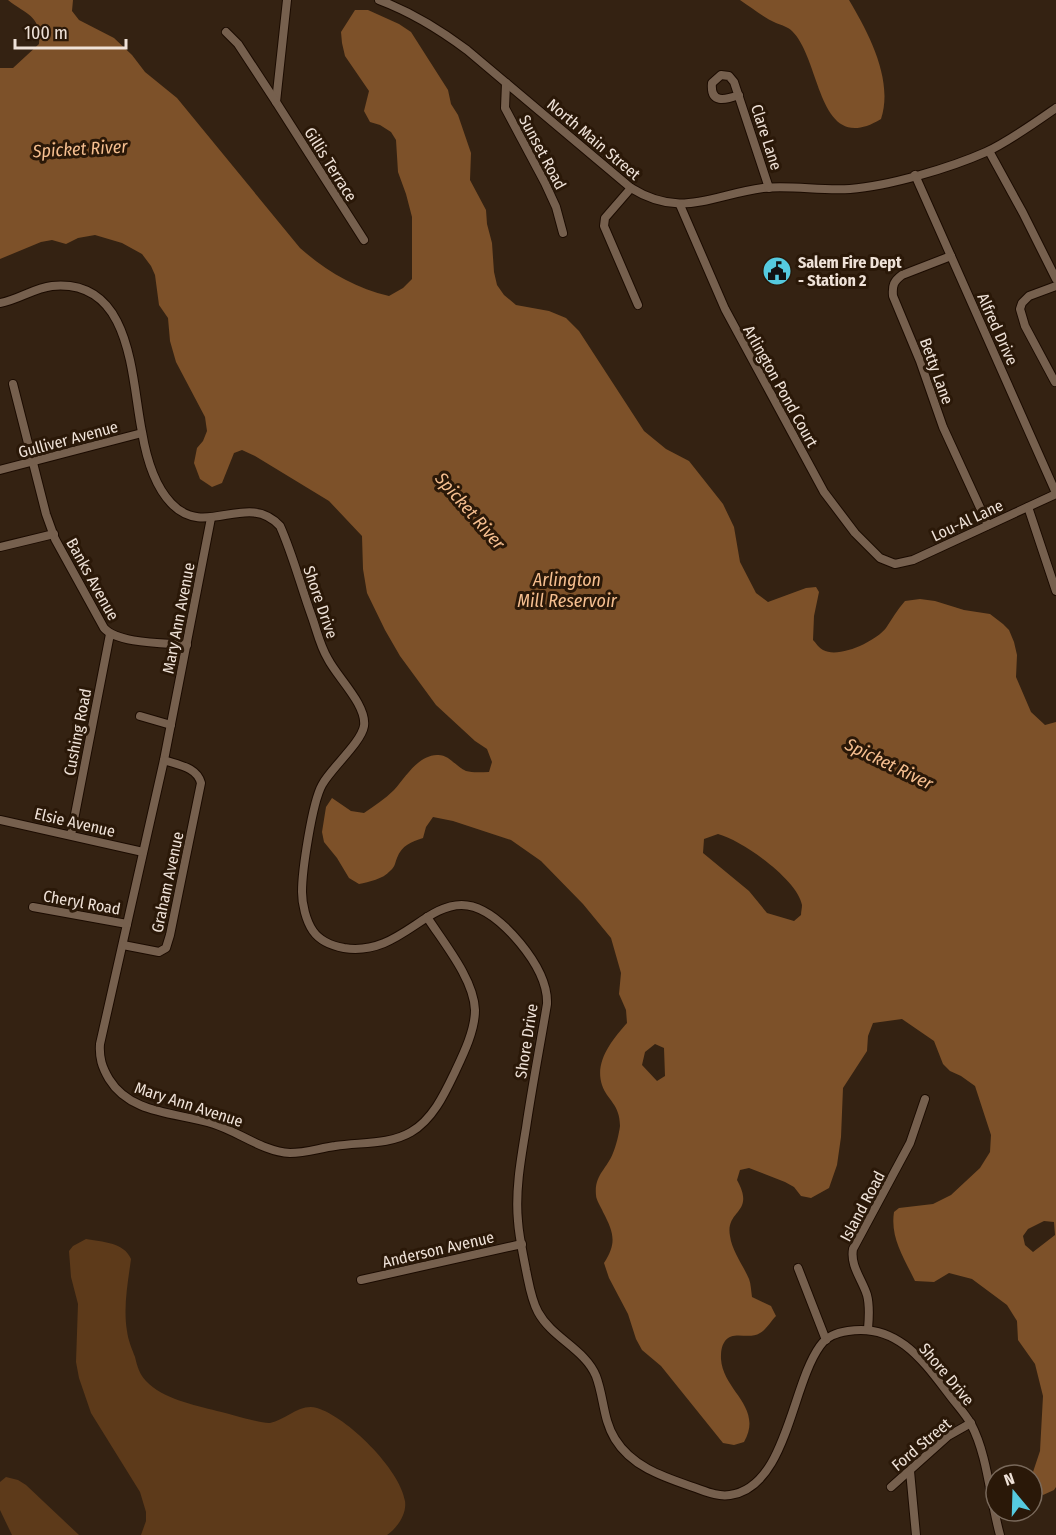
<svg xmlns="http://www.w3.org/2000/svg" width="1056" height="1535" viewBox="0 0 1056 1535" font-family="'Fira Sans Condensed',sans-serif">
<rect width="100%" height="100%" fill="#342212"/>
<!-- green -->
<g fill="#5d3a1a">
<path d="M86,1239C102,1242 124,1242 131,1259C128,1282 123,1307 127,1331C128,1340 132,1349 135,1357C137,1366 140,1375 146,1381C163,1399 194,1405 217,1411C228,1413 261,1424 270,1423C286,1420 300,1403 317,1408C347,1417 400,1469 405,1501C407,1514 397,1528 387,1535H141L146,1521V1512L140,1492L91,1413L79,1378L76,1362L78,1304L71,1277L69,1251L73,1246Z"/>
<path d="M6,1477L18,1480L26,1485L79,1535H12L0,1510V1482Z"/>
</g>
<!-- water -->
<g fill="#7d5129" fill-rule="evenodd">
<path d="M8,0H73L72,11L79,20L114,38L132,55L145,72L177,98L300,248C326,271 355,288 389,296L403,288L412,279V217L406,194L398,172L396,140L391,132L380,125L370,122L364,111L369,91L345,56L342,43L341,32L355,10H368L399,24L411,32L448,90L451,104L458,115L471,153L470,180L486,210L487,224L492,243L494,272L497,285L504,295L516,305L549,311L566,318L579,331L644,431L666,449L689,461L723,504L734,527L740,562L756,593L768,602L806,588L816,587L819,592L814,616L813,640C816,643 819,648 823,650C839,659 876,641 886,628C892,619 897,610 905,601L920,599L935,601L964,610L990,614L1003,624L1009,630L1014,642L1017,655L1016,677L1031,712L1045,725L1056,722V1487L1054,1490L1043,1495L1032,1486V1475L1040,1451L1043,1396L1035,1364L1018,1340L1017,1321L1007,1305L972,1279L949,1273L934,1282L915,1281C904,1258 890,1238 894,1212L899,1208L933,1204L951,1195L980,1168L990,1152L991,1135L975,1086L961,1076L950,1071L943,1064L934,1041L902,1019L873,1023L868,1036L867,1051L843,1088L841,1137L837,1165L829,1188L811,1198L801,1196L794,1187L785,1182L749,1168L740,1170L737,1180C756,1214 725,1209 730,1236C732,1251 743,1265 749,1279C751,1284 751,1291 752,1297L771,1306L776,1316C771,1321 766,1330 760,1333C749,1340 733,1330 725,1341C721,1347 721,1352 721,1359C723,1391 764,1407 744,1442L734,1445L723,1443L661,1366L642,1350L636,1339L628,1314L609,1278L604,1263C617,1243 614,1233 603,1212C601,1207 596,1200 596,1195C594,1175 607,1169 613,1153C616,1146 619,1134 620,1126C620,1104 607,1100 602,1085C594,1061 613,1039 627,1023L626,1010L619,994L621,973L611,938L583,904L541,861L511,840L453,821L433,817L426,827L423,838C411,842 402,845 397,858C395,863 395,867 390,871C383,879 369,882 359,884L349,878L337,858L324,842L322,832L326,807L332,798L351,811L364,813C374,806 385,799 394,790C406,777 417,756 437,755C449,754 456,767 466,771C473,773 482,772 489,772L492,762L487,749L475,741L436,705L400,656L385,630L367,593L363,569L362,536L329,501L255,456L242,450L234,453L222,483L212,487L200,479L194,463L197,448L203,441L207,431L205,417L176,362L170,341L168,318L159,305L155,275L151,266L142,254L122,243L95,235L78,238L66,244L52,240L41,242L0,259V68H13L39,44C41,15 28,16 8,0ZM718,834C742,840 798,880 802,905C802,908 801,912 801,915L794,921L767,913L749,891L703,853L704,839ZM655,1044L664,1048L665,1076L657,1081L642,1065L645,1052ZM1044,1221L1054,1222L1055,1235L1033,1252L1025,1245L1023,1236L1028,1229Z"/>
<path d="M740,0H849C868,32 894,80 881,119C817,158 822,60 792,31C788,27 781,25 776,23C763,17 752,8 740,0Z"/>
</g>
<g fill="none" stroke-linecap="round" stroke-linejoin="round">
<!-- minor casing -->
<g stroke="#1b0b00" stroke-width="10">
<g id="minor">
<path d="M287,0L276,102L364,240"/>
<path d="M379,0C411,12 439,29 467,50L631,188C681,219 711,195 763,188C791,185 821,191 850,189C889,186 950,168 986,152C1008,142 1036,122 1056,108"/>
<path d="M226,32L238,44L276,102"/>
<path d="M506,83L505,108L545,183L556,207L563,233"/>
<path d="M739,95C725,100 710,104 712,83L721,75L729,76L734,82L769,188"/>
<path d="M989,151L1023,213L1056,279"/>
<path d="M915,175L1056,493"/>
<path d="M631,188L605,218L604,226L638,305"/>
<path d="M680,205L725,309L824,492L855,533L880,558L895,564L913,560L1056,494"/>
<path d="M951,256L902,275C894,281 892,285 893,296L920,361L943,427L988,525"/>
<path d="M0,303C18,300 34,288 52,286C133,278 131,379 142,432C146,456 154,485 171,503C205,540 247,490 280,526C293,555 301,587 312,617C317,631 320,646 328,659C337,677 367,705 364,726C361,743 331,768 322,785C312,803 302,871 302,892C302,904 306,921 313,931C320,941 333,946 344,948C420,960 442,849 520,943C534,960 548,981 547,1004C540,1046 532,1087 526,1128C521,1158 515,1191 518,1221C519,1237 523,1254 526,1270C529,1284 531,1299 538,1312C552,1338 585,1349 596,1376C604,1397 603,1420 615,1439C632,1467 664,1477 693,1487C705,1491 717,1497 730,1495C787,1487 791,1386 820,1346C827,1336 836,1333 848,1331C896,1323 922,1359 948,1393C955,1403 965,1413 971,1424C988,1456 990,1500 1000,1535"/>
<path d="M1055,382L1025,326L1020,309L1022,303L1029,296L1056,286"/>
<path d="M13,384L46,514L55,539L104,628C118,644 165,643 187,645"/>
<path d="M0,470L142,433"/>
<path d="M1028,507L1056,591"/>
<path d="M211,518L164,760L100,1044C99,1058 102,1067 109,1079C131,1115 177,1112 214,1124C239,1132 264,1152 290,1153C306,1153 320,1148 335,1146C360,1142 389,1145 411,1132C432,1120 444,1095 454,1074C463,1055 475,1031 475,1010C474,979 443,942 427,917"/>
<path d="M0,547L54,534"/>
<path d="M140,716L171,725"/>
<path d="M0,820L143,852"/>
<path d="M71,835L110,634"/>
<path d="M33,907L127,924"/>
<path d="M123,945L159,952L166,948L170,935L201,783C197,767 178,765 164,760"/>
<path d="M798,1268L826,1340"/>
<path d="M361,1280L522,1244"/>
<path d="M868,1329C869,1318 870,1306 867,1295C862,1279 850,1266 853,1249L910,1143L925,1099"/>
<path d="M910,1471L916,1535"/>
<path d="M891,1487L948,1436L971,1423"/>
</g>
</g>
<!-- minor -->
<use href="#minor" stroke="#76604e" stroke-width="8"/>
</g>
<!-- icons -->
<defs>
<g id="civic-disc" transform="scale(1.5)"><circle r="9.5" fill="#55cadf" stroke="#2a1808"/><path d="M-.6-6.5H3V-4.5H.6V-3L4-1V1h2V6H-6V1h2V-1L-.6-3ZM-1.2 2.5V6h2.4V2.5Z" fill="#111"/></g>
</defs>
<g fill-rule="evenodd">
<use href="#civic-disc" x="777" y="271"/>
</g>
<g text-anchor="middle" stroke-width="6" stroke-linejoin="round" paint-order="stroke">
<!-- street labels -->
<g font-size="16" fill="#efe2d8" stroke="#2a1808">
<text transform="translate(767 137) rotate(72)" y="6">Clare Lane</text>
<text transform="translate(594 139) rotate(40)" y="6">North Main Street</text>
<text transform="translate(543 152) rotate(62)" y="6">Sunset Road</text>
<text transform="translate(331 164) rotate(58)" y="6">Gillis Terrace</text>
<text transform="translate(998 329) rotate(66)" y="6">Alfred Drive</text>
<text transform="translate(937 371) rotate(70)" y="6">Betty Lane</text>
<text transform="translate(781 386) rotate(61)" y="6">Arlington Pond Court</text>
<text transform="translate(68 439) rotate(-15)" y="6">Gulliver Avenue</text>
<text transform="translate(967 520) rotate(-25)" y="6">Lou-Al Lane</text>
<text transform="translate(93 579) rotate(61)" y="6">Banks Avenue</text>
<text transform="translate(321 602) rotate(71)" y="6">Shore Drive</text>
<text transform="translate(178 618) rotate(-79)" y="6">Mary Ann Avenue</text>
<text transform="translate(77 732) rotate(-79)" y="6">Cushing Road</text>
<text transform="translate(75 822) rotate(13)" y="6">Elsie Avenue</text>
<text transform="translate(167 882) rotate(-78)" y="6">Graham Avenue</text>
<text transform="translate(82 902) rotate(10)" y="6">Cheryl Road</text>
<text transform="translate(526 1041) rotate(-81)" y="6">Shore Drive</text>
<text transform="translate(189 1104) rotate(18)" y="6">Mary Ann Avenue</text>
<text transform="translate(862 1206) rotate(-62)" y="6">Island Road</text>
<text transform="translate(438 1249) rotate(-13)" y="6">Anderson Avenue</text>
<text transform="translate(947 1374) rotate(50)" y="6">Shore Drive</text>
<text transform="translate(921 1444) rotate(-40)" y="6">Ford Street</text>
</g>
<!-- poi labels -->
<g font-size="16" font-weight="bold" fill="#efe2d8" stroke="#2a1808" text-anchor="start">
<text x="798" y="268">Salem Fire Dept<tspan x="798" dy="18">- Station 2</tspan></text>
</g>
<!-- water labels -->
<g font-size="18" font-style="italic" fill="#f6bf90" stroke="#2a1808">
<text transform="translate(80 149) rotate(-3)" y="6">Spicket River</text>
<text transform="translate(470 511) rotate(49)" y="6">Spicket River</text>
<text x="567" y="586">Arlington<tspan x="567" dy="21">Mill Reservoir</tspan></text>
<text transform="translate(889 764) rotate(26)" y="6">Spicket River</text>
</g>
</g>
<!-- north arrow -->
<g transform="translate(1014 1493) rotate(341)"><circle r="28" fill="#2a1808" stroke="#79695b" stroke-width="1.5"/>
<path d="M0-4.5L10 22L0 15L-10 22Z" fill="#55cadf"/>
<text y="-9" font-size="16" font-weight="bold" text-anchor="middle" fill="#efe2d8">N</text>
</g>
<!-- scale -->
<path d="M15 39v9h111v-9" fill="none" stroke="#efe2d8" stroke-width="3"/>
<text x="24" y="39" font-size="18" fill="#efe2d8" stroke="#2a1808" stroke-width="4.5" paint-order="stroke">100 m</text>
</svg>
